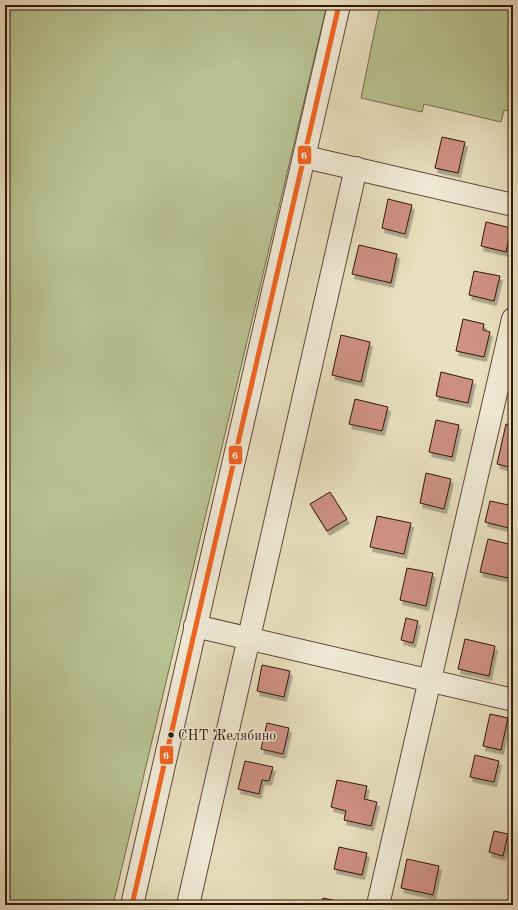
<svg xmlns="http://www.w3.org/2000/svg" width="518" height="910" viewBox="0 0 518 910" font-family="'Old Standard TT',serif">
<defs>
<filter id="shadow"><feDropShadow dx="2.5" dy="4.5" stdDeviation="0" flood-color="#0004"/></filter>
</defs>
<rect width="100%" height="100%" fill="#e9e0c1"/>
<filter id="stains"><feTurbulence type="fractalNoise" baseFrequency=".005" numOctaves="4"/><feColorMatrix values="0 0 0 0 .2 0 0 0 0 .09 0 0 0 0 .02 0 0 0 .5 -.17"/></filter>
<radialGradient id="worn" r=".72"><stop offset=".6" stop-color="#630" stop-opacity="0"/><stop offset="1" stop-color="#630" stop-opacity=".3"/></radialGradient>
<!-- green -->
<g fill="#b8c292" stroke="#756c4c">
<path d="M5,5H327L113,905H5Z"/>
<path d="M380,5H513V112L504,110L501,122L424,104L422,112L361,98Z"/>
</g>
<!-- building -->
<g fill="#cf9186" stroke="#321607" filter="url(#shadow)">
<path d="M442,137L465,142L458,173L435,168Z"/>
<path d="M388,199L412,205L405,234L382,228Z"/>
<path d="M486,222L511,228L506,252L481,246Z"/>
<path d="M359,245L397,254L391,283L352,274Z"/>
<path d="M474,271L500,276L494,301L469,295Z"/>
<path d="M463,319L484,324L483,330L490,332L484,357L456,351Z"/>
<path d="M341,335L370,342L361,382L332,375Z"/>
<path d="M441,372L473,380L468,403L436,396Z"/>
<path d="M355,399L388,407L382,431L349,424Z"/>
<path d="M436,420L459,425L452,457L429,452Z"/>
<path d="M506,424L513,426V468L497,464Z"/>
<path d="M426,473L451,479L444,509L420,503Z"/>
<path d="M330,492L347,519L327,531L310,504Z"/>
<path d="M490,501L513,506V529L485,522Z"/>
<path d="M377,516L411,523L404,554L370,547Z"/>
<path d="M488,539L513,545V557L508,578L480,572Z"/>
<path d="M407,568L433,573L426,606L400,600Z"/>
<path d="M406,618L418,621L413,643L401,640Z"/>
<path d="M465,639L495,646L489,676L458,669Z"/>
<path d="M262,665L290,671L284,697L257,691Z"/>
<path d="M490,714L508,718L501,750L483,746Z"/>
<path d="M267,723L289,728L283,754L261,749Z"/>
<path d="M475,755L499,761L494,782L470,777Z"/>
<path d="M245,761L273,767L269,781L262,780L259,794L238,789Z"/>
<path d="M337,780L367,786L364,799L377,802L371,826L344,820L346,811L331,807Z"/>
<path d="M494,831L508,834L503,856L489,852Z"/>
<path d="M339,847L367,853L362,875L334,869Z"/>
<path d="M407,859L439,866L433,895L401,888Z"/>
<path d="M323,898L354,905H321Z"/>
</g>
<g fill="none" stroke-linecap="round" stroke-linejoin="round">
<!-- minor casing -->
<g stroke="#604836" stroke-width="24">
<g id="minor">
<path d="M305,157L513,205"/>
<path d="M195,626L513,700"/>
<path d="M132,905L194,634L339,5"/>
<path d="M188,905L356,168"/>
<path d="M378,905L513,319"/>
</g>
</g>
<!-- minor -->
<use href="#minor" stroke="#f1ebd7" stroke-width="22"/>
<!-- bus-1 casing -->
<g stroke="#f1ebd7" stroke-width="8">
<path id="bus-1" d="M132,905L194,634L339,5"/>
</g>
<!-- bus-1 -->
<use href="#bus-1" stroke="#f26522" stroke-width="5"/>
</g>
<!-- markers -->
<circle fill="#321607" stroke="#f1ebd7" stroke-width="1.5" cx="171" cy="735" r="3.5"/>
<g text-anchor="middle" stroke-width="3" stroke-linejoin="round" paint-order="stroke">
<!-- bus labels -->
<g font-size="14" fill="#321607" stroke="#f1ebd7" text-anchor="start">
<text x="178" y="740">СНТ Желябино</text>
</g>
</g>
<g stroke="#f1ebd7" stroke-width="1.5">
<rect x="297" y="145" width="15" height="20" rx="4" fill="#f26522"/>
<rect x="228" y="445" width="15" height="20" rx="4" fill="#f26522"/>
<rect x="159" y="745" width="15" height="20" rx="4" fill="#f26522"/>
</g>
<g font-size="11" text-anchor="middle" font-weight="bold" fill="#fff">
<text x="304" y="159">6</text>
<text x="235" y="459">6</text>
<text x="166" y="759">6</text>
</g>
<!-- margin -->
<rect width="518" height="910" fill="none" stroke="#e9e0c1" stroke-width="20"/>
<rect x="6" y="6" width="506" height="898" fill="none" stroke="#321607" stroke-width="2"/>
<rect x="10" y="10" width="498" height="890" fill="none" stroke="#321607"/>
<rect width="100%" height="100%" filter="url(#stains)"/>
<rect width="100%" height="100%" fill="url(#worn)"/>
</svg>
